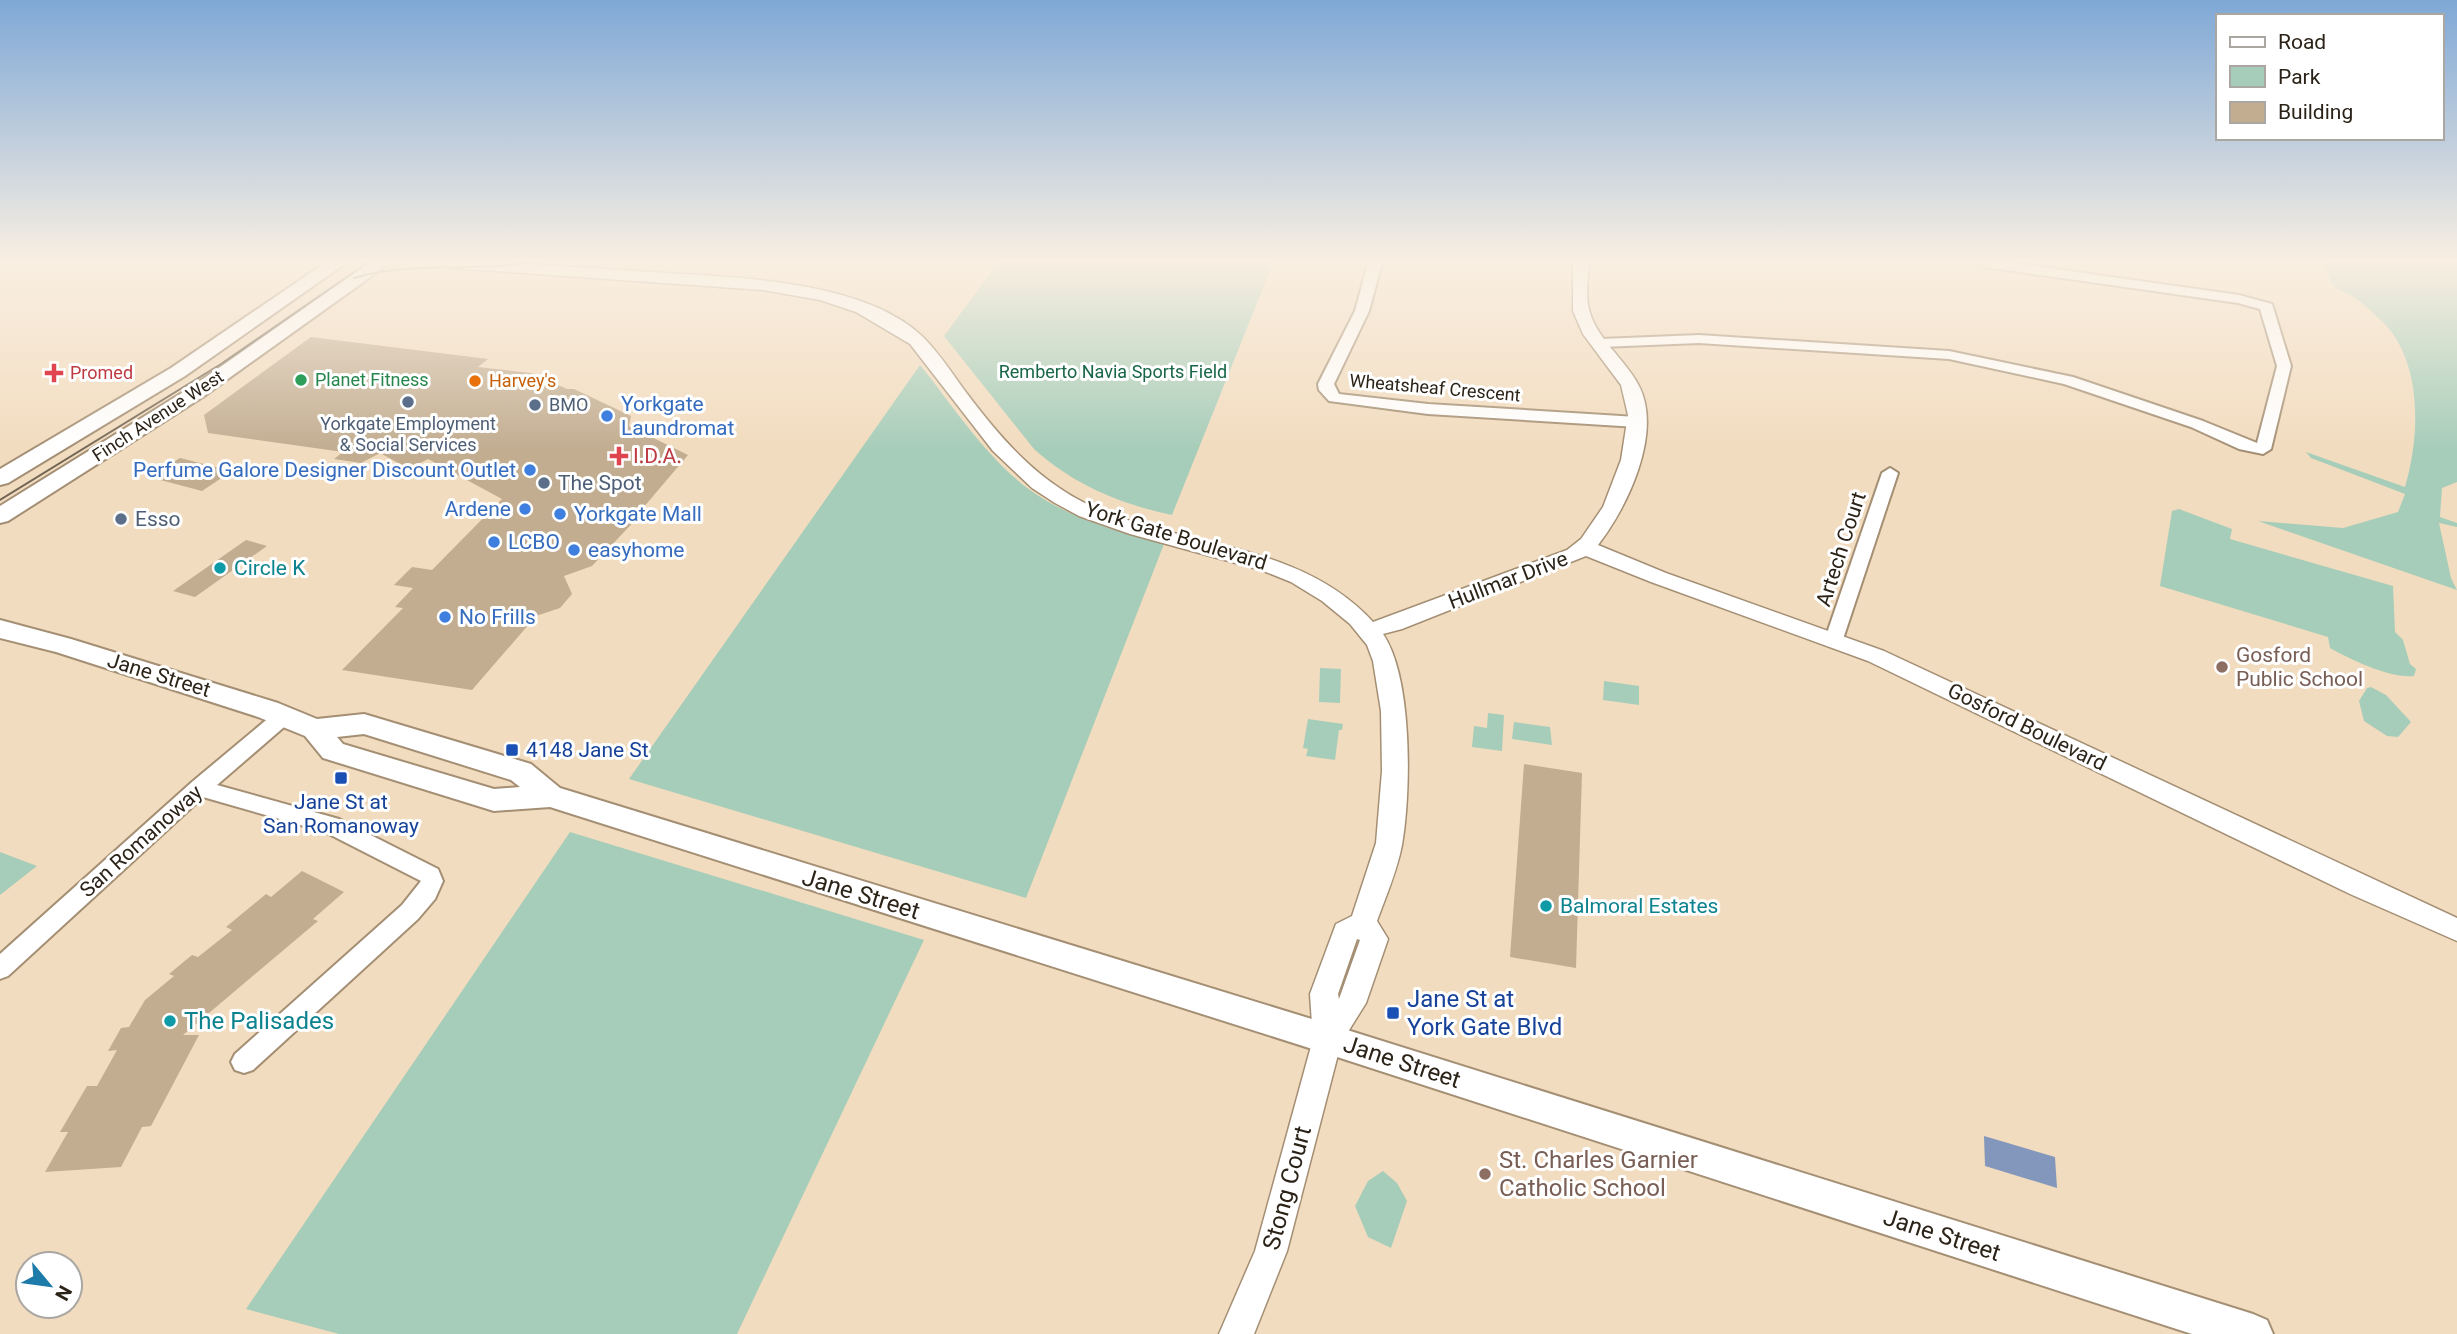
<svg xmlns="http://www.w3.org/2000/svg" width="2457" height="1334" viewBox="0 0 2457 1334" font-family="Roboto,sans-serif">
<rect width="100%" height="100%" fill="#f2dcbf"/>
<!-- green -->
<g fill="#a6cdb9">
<path d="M998,263H1273L1172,515C1120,504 1074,485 1034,449L944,336Z"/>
<path d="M2323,263H2457V482L2442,488L2440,517L2457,523V527L2439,523L2451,578L2457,590L2258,521L2343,528L2398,512L2405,494L2311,458L2306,452L2405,487C2420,436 2423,363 2383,322C2374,314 2364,304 2354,297C2349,294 2340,292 2335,287C2330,282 2326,270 2323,263Z"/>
<path d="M920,365C954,407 986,458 1030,490C1069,518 1118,532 1164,544L1026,898L629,779Z"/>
<path d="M2179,509L2232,529L2230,539L2393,586L2395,632L2403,640L2410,664L2416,669L2414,676C2392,679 2351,660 2330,648L2328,637L2160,586L2172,511Z"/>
<path d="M1320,668L1341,669L1340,703L1319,702Z"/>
<path d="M1604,681L1639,686V705L1603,700Z"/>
<path d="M2371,687L2386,695L2411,722L2398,737L2387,736L2364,721L2359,701L2367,688Z"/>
<path d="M1488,713L1504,715L1502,751L1472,747L1474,726L1487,728Z"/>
<path d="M1308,719L1343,724L1342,730H1339L1335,760L1306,756L1308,749L1303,748Z"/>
<path d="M1514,722L1550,727L1552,745L1512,739Z"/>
<path d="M570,832L924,940L737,1334H339L246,1309Z"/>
<path d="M0,852L37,866L0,895Z"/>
<path d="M1383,1171L1397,1183L1407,1201L1391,1248L1368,1237L1355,1206L1368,1181Z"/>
</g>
<!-- water -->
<path fill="#8396bb" d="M1984,1136L2055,1157L2057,1188L1985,1166Z"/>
<!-- building -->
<g fill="#c2ad91">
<path d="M311,337L488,359L478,367L531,373L567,389H574L631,416L629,426L688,455L637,515H640L592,566L564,576L572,594L560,608L536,616L472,690L342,670L403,608L395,607L413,588L394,585L412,567L432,570L502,499L428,459L409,469L380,453L361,463L334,459L343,452L208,433L204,415Z"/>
<path d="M180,458L232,471L202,491L149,477Z"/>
<path d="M246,540L267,546L195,597L173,591Z"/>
<path d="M1524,764L1582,773L1576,968L1510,957Z"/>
<path d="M302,871L344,892L313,919L318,921L183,1035H199L151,1126L142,1127L121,1167L45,1172L68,1132H60L87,1086H97L117,1050L108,1051L121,1028L129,1027L145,1000L174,976L169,974L192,955L198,957L232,930L226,927L266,894L271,897Z"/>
</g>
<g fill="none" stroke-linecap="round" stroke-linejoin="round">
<!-- minor casing -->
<g stroke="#a48f74" stroke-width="4">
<g id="minor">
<path d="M1368,263H1382L1369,311L1334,384L1339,394L1428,404L1637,417L1645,422L1637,427L1428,414L1329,401L1319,390L1318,384L1355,311Z"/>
<path d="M1978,263H2012L2239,295L2272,304L2291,366L2271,449L2263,454L2239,449L2191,427L2064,384L1949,359L1699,343L1601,347L1594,343L1601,339L1699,335L1949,351L2073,377L2203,421L2257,443L2277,366L2260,309L2238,303L1985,267Z"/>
<path d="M1890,468L1898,473L1843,639L1841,644H1827L1825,639L1882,473Z"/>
<path d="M284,709L291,711L294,716L291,721L217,785L339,819L438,869L443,881L435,899L418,919L253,1070L244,1073L235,1070L231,1062L235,1054L402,905L421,881L325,832L203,797L8,976L0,979V954L192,782L277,711Z"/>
</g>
</g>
<!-- tertiary casing -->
<g stroke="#a48f74" stroke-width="3">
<path id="tertiary" d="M444,263C507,261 571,267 634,271C717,277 860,276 923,337C939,353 952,373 965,391C1001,439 1038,482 1093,507C1186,548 1300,542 1373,622L1567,550L1581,539L1603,507L1621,460L1628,415L1621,385L1583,334L1573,311V263H1589C1588,277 1586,291 1588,305C1594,338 1625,358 1639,386C1663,433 1627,508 1598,545L1666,573L1884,651L2457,918V941L2350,894L1868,661L1651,582L1586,556L1402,629L1383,634C1413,678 1411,793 1402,845C1397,871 1386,896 1377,921L1388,939L1366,1003L1341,1043L1287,1251L1254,1334H1219L1255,1251L1313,1039L1310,994L1336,924L1352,916L1376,843L1382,771L1381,711L1373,661L1367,645L1350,624L1322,601L1291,582L1261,570L1130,534L1079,516L1055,503L1032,488L993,451L910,344L856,312L820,300L763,290L452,268ZM1357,939L1360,940L1339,999L1338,994Z"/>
</g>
<!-- secondary casing -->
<g stroke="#a48f74" stroke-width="4">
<g id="secondary">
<path d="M325,263H346L185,376L8,483L0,485V469L171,368Z"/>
<path d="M369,263H390L204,396L8,521L0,523V506L190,388Z"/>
<path d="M0,620L71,639L278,703L317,719L364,714L531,764L560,788L1328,1024L2253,1314L2267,1320L2273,1334H2192L1328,1054L550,807L494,811L323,758L305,736L258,717L56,652L0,638ZM364,734L511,780L520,787L494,789L343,744L337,737Z"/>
</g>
</g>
<!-- minor -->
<use href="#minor" fill="#fff" fill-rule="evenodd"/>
<!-- tertiary -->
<use href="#tertiary" fill="#fff" fill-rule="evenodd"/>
<!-- secondary -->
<use href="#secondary" fill="#fff" fill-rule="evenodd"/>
<!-- tram -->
<g stroke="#736655" stroke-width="2">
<path d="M354,278C410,261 468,272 526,263"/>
<path d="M0,500L221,364L367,263"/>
</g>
</g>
<!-- sky -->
<linearGradient id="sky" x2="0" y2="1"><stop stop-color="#7fa8d6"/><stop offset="0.58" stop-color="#f9efe2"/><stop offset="1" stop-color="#f9efe2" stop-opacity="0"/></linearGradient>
<rect width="2457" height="450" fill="url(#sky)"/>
<!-- markers -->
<g fill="#e0444e" stroke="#fff" stroke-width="2.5">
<path d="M50.5 362.5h7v7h7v7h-7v7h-7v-7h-7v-7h7z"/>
<path d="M615.5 445.5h7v7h7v7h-7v7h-7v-7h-7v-7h7z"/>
</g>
<circle fill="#2e9e5b" stroke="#fff" stroke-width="2.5" cx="301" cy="380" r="7"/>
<circle fill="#e8710a" stroke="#fff" stroke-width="2.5" cx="475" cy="381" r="7"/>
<g fill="#5c6f8a" stroke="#fff" stroke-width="2.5">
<circle cx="408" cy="402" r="7"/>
<circle cx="535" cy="405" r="7"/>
<circle cx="544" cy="483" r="7"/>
<circle cx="121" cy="519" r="7"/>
</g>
<g fill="#3f7fe0" stroke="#fff" stroke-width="2.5">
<circle cx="607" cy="416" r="7"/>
<circle cx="530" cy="470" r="7"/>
<circle cx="525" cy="509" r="7"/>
<circle cx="560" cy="514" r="7"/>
<circle cx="494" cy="542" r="7"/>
<circle cx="574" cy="550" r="7"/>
<circle cx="445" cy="617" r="7"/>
</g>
<g fill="#0f9aa8" stroke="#fff" stroke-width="2.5">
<circle cx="220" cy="568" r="7"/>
<circle cx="1546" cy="906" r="7"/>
<circle cx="170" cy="1021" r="7"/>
</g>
<g fill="#8d6e63" stroke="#fff" stroke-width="2.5">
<circle cx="2222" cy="667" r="7"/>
<circle cx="1485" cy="1174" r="7"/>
</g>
<g fill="#1a4fb4" stroke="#fff" stroke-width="2.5">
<rect x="505" y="743" width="14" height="14" rx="3.5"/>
<rect x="334" y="771" width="14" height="14" rx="3.5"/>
<rect x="1386" y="1006" width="14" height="14" rx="3.5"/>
</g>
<g text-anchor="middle" stroke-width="6" stroke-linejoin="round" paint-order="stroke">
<!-- far-park labels -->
<g font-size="18" fill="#186648" stroke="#fff">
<text x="1113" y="378">Remberto Navia Sports Field</text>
</g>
<!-- far-health labels -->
<g font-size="18" fill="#be3a42" stroke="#fff" text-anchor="start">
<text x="70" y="379">Promed</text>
</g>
<!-- far-leisure labels -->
<g font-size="18" fill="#27864d" stroke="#fff" text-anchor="start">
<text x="315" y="386">Planet Fitness</text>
</g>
<!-- far-food labels -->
<g font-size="18" fill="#c56008" stroke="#fff" text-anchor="start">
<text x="489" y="387">Harvey's</text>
</g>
<!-- far-street labels -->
<g font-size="18" fill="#2b2318" stroke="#fff">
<text transform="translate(1435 388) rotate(5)" y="6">Wheatsheaf Crescent</text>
<text transform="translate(158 416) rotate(-33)" y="6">Finch Avenue West</text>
</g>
<!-- far-service labels -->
<g font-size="18" fill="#4e5e75" stroke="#fff" text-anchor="start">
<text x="549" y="411">BMO</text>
<text x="408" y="430" text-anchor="middle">Yorkgate Employment<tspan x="408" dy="21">&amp; Social Services</tspan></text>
</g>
<!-- shop labels -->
<g font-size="21" fill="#366cbe" stroke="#fff" text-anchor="start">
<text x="621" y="411">Yorkgate<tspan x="621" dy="24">Laundromat</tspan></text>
<text x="516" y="477" text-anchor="end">Perfume Galore Designer Discount Outlet</text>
<text x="511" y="516" text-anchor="end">Ardene</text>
<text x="574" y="521">Yorkgate Mall</text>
<text x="508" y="549">LCBO</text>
<text x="588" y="557">easyhome</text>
<text x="459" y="624">No Frills</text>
</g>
<!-- health labels -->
<g font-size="21" fill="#be3a42" stroke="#fff" text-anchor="start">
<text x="633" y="463">I.D.A.</text>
</g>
<!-- service labels -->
<g font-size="21" fill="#4e5e75" stroke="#fff" text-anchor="start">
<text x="558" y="490">The Spot</text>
<text x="135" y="526">Esso</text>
</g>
<!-- street labels -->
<g font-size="21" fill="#2b2318" stroke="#fff">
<text transform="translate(1176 536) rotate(17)" y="7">York Gate Boulevard</text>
<text transform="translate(1841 549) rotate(-72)" y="7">Artech Court</text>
<text transform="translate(1508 580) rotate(-21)" y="7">Hullmar Drive</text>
<text transform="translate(159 675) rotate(17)" y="7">Jane Street</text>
<text transform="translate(2027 727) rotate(26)" y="7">Gosford Boulevard</text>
<text transform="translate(141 841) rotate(-42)" y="7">San Romanoway</text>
</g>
<!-- culture labels -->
<g font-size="21" fill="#0d838f" stroke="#fff" text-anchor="start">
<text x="234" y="575">Circle K</text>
<text x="1560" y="913">Balmoral Estates</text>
</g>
<!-- education labels -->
<g font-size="21" fill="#785e54" stroke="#fff" text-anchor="start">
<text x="2236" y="662">Gosford<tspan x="2236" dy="24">Public School</tspan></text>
</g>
<!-- transit labels -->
<g font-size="21" fill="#164399" stroke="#fff" text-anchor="start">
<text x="526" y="757">4148 Jane St</text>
<text x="341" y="809" text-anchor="middle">Jane St at<tspan x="341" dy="24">San Romanoway</tspan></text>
</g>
<!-- near-street labels -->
<g font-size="24" fill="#2b2318" stroke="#fff">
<text transform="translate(861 894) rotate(17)" y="8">Jane Street</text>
<text transform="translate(1402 1062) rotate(18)" y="8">Jane Street</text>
<text transform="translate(1287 1188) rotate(-75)" y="8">Stong Court</text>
<text transform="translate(1942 1235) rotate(18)" y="8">Jane Street</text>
</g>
<!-- near-transit labels -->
<g font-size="24" fill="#164399" stroke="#fff" text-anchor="start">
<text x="1407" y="1007">Jane St at<tspan x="1407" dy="28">York Gate Blvd</tspan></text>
</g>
<!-- near-culture labels -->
<g font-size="24" fill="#0d838f" stroke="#fff" text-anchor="start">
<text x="184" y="1029">The Palisades</text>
</g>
<!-- near-education labels -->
<g font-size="24" fill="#785e54" stroke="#fff" text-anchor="start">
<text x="1499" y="1168">St. Charles Garnier<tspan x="1499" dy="28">Catholic School</tspan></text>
</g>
</g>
<!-- legend -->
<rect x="2216" y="14" width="228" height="126" fill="#ffffff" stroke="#aaa7a3" stroke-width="2"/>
<rect x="2230" y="37" width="35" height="10" fill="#ffffff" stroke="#aaa7a3" stroke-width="2"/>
<text x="2278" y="49" font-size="21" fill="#2b2318">Road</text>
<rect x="2230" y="66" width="35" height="21" fill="#a6cdb9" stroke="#aaa7a3" stroke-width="2"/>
<text x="2278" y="84" font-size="21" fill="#2b2318">Park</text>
<rect x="2230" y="102" width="35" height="21" fill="#c2ad91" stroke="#aaa7a3" stroke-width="2"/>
<text x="2278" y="119" font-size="21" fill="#2b2318">Building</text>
<!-- north arrow -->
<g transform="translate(49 1285) rotate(119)"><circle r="33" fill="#ffffff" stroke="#aaa7a3" stroke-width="2"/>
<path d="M0-5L12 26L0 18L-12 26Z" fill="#1c7ba8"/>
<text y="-10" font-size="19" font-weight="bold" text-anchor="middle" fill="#2b2318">N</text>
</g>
</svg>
